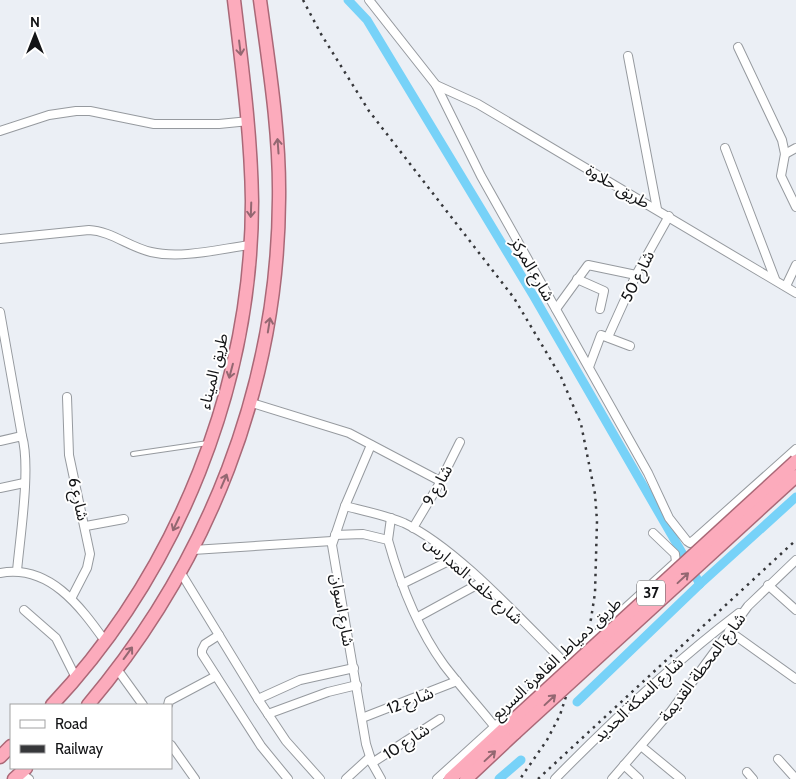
<svg xmlns="http://www.w3.org/2000/svg" width="796" height="779" viewBox="0 0 796 779" font-family="Cabin,'Noto Sans Arabic',sans-serif">
<rect width="100%" height="100%" fill="#ebeff5"/>
<g fill="none" stroke-linecap="round" stroke-linejoin="round">
<!-- canal -->
<g stroke="#77d2f8" stroke-width="9">
<path d="M348,0L367,20L533,295L700,584"/>
<path d="M577,702L700,584L796,497"/>
<path d="M499,779L521,760"/>
</g>
<!-- service casing -->
<g stroke="#969a9f" stroke-width="6">
<path id="service" d="M133,454L208,443"/>
</g>
<!-- minor casing -->
<g stroke="#969a9f" stroke-width="10">
<g id="minor">
<path d="M369,0L436,85L481,176L648,473L669,518L687,541L690,543L694,540L796,449"/>
<path d="M738,47L782,140L785,154L781,176L796,207"/>
<path d="M628,56L657,209"/>
<path d="M436,85L478,104L796,293"/>
<path d="M0,131L49,115L76,111H90L154,124H219L249,121"/>
<path d="M725,148L775,279"/>
<path d="M785,154L796,148"/>
<path d="M0,239L89,230C111,231 129,247 151,252C182,259 219,249 250,245"/>
<path d="M577,279L604,291L600,309"/>
<path d="M786,286L796,265"/>
<path d="M556,309L588,265L636,275"/>
<path d="M0,312L22,436"/>
<path d="M608,337L636,275L669,216"/>
<path d="M589,367L601,335L630,346"/>
<path d="M67,397L69,455L90,554L87,568L72,597"/>
<path d="M252,403L349,433L440,481"/>
<path d="M0,441L22,436C31,467 20,537 17,571"/>
<path d="M371,445L345,506L332,545L366,744L372,763L381,779"/>
<path d="M0,488L24,483"/>
<path d="M345,506C365,511 385,515 404,523C457,548 521,620 564,662"/>
<path d="M86,526L124,519"/>
<path d="M413,528L438,486L460,442"/>
<path d="M335,535L363,534L388,540C400,583 417,628 444,665C460,686 478,706 495,727"/>
<path d="M388,540L391,518"/>
<path d="M193,550L332,541"/>
<path d="M0,573C49,564 80,606 105,641"/>
<path d="M181,573L258,699L286,741L320,779"/>
<path d="M402,584L455,558"/>
<path d="M768,585L796,610"/>
<path d="M24,610L56,638L76,678"/>
<path d="M418,617L482,582"/>
<path d="M729,631L796,679"/>
<path d="M219,635L205,644L202,650V654L261,746L288,779"/>
<path d="M117,669L143,705"/>
<path d="M258,699L300,680L354,668"/>
<path d="M168,705L169,701L216,676"/>
<path d="M268,714L328,692L357,685"/>
<path d="M362,718L457,681"/>
<path d="M171,745L195,779"/>
<path d="M641,746L681,779"/>
<path d="M778,759L796,779"/>
<path d="M372,763L440,719"/>
<path d="M624,765L639,779"/>
<path d="M747,772L753,779"/>
<path d="M20,773L29,779"/>
<path d="M346,779L370,757"/>
<path d="M437,779L676,562L675,554L653,533"/>
<path d="M555,779C613,720 673,663 739,613"/>
<path d="M612,779L671,711L748,606L796,560"/>
</g>
</g>
<!-- trunk casing -->
<g stroke="#aa6877" stroke-width="15">
<g id="trunk">
<path d="M52,705C178,571 252,385 252,201C251,133 242,67 234,0"/>
<path d="M88,705C208,563 278,386 279,199C280,133 269,66 260,0"/>
<path d="M0,757L11,746"/>
<path d="M14,779L26,768"/>
<path d="M450,779L507,726"/>
<path d="M466,779L515,733"/>
</g>
</g>
<!-- service -->
<use href="#service" stroke="#fff" stroke-width="4"/>
<!-- minor -->
<use href="#minor" stroke="#fff" stroke-width="8"/>
<!-- trunk -->
<use href="#trunk" stroke="#fcabbc" stroke-width="12"/>
<!-- rail -->
<g stroke="#36373a" stroke-width="2.5" stroke-dasharray="2.5 5" stroke-linecap="butt">
<path d="M303,0L321,34L369,111L514,298L561,377L581,424L595,494L597,521L595,593L591,619L560,715L547,740L520,779"/>
<path d="M538,779L796,540"/>
</g>
<!-- trunk-bridge casing -->
<g stroke="#aa6877" stroke-width="15" stroke-linecap="butt">
<g id="trunk-bridge">
<path d="M507,726L796,461"/>
<path d="M515,733L796,476"/>
</g>
</g>
<!-- trunk-bridge -->
<use href="#trunk-bridge" stroke="#fcabbc" stroke-width="12"/>
</g>
<!-- one-way arrows -->
<defs><path id="oneway-shaft" d="M-6 0H5M1.5-3L5.5 0L1.5 3" fill="none" stroke-width="1.6" stroke-linecap="round" stroke-linejoin="round" transform="scale(1.25)"/></defs>
<g stroke="#936771">
<use href="#oneway-shaft" transform="translate(240 48) rotate(83)"/>
<use href="#oneway-shaft" transform="translate(278 146) rotate(-94)"/>
<use href="#oneway-shaft" transform="translate(251 210) rotate(92)"/>
<use href="#oneway-shaft" transform="translate(269 325) rotate(-81)"/>
<use href="#oneway-shaft" transform="translate(231 371) rotate(105)"/>
<use href="#oneway-shaft" transform="translate(224 481) rotate(-67)"/>
<use href="#oneway-shaft" transform="translate(176 524) rotate(115)"/>
<use href="#oneway-shaft" transform="translate(683 578) rotate(-43)"/>
<use href="#oneway-shaft" transform="translate(128 653) rotate(-54)"/>
<use href="#oneway-shaft" transform="translate(550 700) rotate(-43)"/>
<use href="#oneway-shaft" transform="translate(490 756) rotate(-43)"/>
</g>
<g text-anchor="middle" stroke-width="4" stroke-linejoin="round" paint-order="stroke">
<!-- shield labels -->
<rect fill="#fff" stroke="#5a5a5c" stroke-width="1" x="637" y="580.5" width="28" height="25" rx="4"/>
<g font-size="15" font-weight="bold" fill="#131416">
<text x="651" y="598">37</text>
</g>
<!-- street labels -->
<g font-size="16" fill="#131416" stroke="#fff">
<text transform="translate(618 186) rotate(30)" y="6">طريق حلاوة</text>
<text transform="translate(533 269) rotate(60)" y="6">شارع المركز</text>
<text transform="translate(637 276) rotate(-63)" y="6">شارع 50</text>
<text transform="translate(213 371) rotate(-76)" y="6">طريق الميناء</text>
<text transform="translate(437 485) rotate(-61)" y="6">شارع 9</text>
<text transform="translate(79 499) rotate(77)" y="6">شارع 6</text>
<text transform="translate(474 580) rotate(41)" y="6">شارع خلف المدارس</text>
<text transform="translate(343 610) rotate(80)" y="6">شارع اسوان</text>
<text transform="translate(556 658) rotate(-43)" y="6">طريق دمياط, القاهرة السريع</text>
<text transform="translate(702 667) rotate(-53)" y="6">شارع المحطة القديمة</text>
<text transform="translate(638 699) rotate(-43)" y="6">شارع السكة الحديد</text>
<text transform="translate(410 700) rotate(-21)" y="6">شارع 12</text>
<text transform="translate(406 741) rotate(-33)" y="6">شارع 10</text>
</g>
</g>
<!-- legend -->
<rect x="10" y="704" width="162" height="65" fill="#ffffff" stroke="#a1a1a2"/>
<rect x="20" y="720" width="25" height="8" fill="#ffffff" stroke="#a1a1a2"/>
<text x="55" y="729" font-size="15" fill="#131416">Road</text>
<rect x="20" y="745" width="25" height="8" fill="#36373a" stroke="#a1a1a2"/>
<text x="55" y="754" font-size="15" fill="#131416">Railway</text>
<!-- north arrow -->
<g transform="translate(35 35)" stroke="#ffffff" stroke-width="4" paint-order="stroke">
<path d="M0-4L9 19L0 12L-9 19Z" fill="#131416"/>
<text y="-8" font-size="14" font-weight="bold" text-anchor="middle" fill="#131416">N</text>
</g>
</svg>
